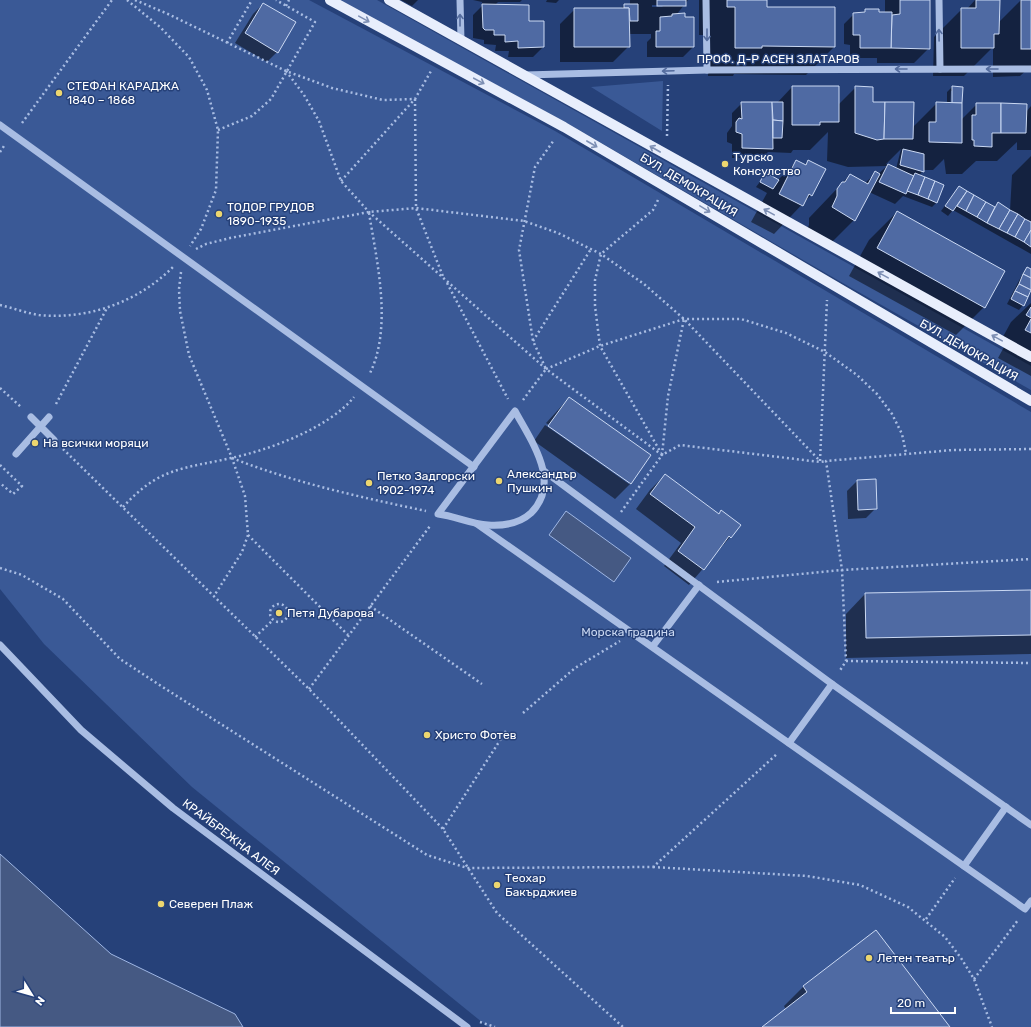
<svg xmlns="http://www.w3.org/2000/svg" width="1031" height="1027" viewBox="0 0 1031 1027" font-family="Rubik,sans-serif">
<rect width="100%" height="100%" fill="#264179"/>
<!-- green -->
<g fill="#3a5996">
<path d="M0,0H309L555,131L1031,412V1027H488L192,787L44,644L0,589Z"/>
<path d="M338,0H377L1031,366V390L841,282L565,122Z"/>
<path d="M663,81L662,131L591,87Z"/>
</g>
<!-- water -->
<g fill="#455983" stroke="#9eb6e4">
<path d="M566,511L631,558L614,582L549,535Z"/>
<path d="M0,854L111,954L235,1014L243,1027H0Z"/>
</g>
<!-- shadow -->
<g fill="#0007" fill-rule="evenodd">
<path d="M401,0H418L412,6Z"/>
<path d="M473,0H522L520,2H498L495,5L528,22L543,47L533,57H508L509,51H495L496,45L484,44V40L473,38V15L482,6V2Z"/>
<path d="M544,0H559L556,3L546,2L547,0Z"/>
<path d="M630,0H688L677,14L685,18L693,47L683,57H647V42L651,38V34H628L629,46L613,62H560V24L575,9H620L625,5H630ZM652,5H664L662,7H652Z"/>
<path d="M699,0H766V8L834,47L806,75L734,74L733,76H708V35H699Z"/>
<path d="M885,0H929V48L914,63H877V58H850V45L844,44V24L854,14H862L866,10L885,13Z"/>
<path d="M975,0H999L998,23L1021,0H1031V66L1020,76L993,77V47L964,76H933L934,37L962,9H967Z"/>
<path d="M263,4L277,52L267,62L235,43L253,14Z"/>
<path d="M792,87L838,105L856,87L872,103L912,128L937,103H947V92L952,87L961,120L977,104L1026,112L1031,106V150H1017V142L997,161H976L962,174H946L944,159L933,170H923L919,176L937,202L932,207L903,196L895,204L869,192L854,220L826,248L804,236L809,225V218L850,175L865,183L876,173L878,174L887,166L848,167L827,161L828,132L810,150H793L791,153L768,152L762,158H732V144L727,142V133L732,126V113L742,103H777ZM951,91H953L952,107H950ZM901,149L896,169L886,164Z"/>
<path d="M1031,156V254L953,210L948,216L941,211L959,187L994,208L998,204L1010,211L1012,175Z"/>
<path d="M797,161L804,165L809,161L811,195L774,234L751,222L767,193L756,187L766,174L778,180Z"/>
<path d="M897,212L984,307L956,335L849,276L869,240Z"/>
<path d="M1027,268L1031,270V290L1023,305L1019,310L1007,304L1023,273Z"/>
<path d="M1031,303V376L998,358L1004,347L999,344L1011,322Z"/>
<path d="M569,398L650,456L630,484L615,499L534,441L545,425L629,484V482L546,423Z"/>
<path d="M665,475L718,515L721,512L730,537L689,585L664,566L681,543L636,509L650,490Z"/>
<path d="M857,481L876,508L866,518L848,519L847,491Z"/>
<path d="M1031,591V654L846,658V614L865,594Z"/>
<path d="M876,931L949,1027H764L786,1010L784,1006L803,987Z"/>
</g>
<!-- building -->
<g fill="#4f6aa3" stroke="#cbd9f3">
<rect x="657" y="0" width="29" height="6"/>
<path d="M727,0H767V7H835V47L762,46V48H735V7H727Z"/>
<path d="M900,0H930V49L891,48L892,15L900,14Z"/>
<path d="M976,0H1000L999,34H994V48H961V8H976Z"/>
<rect x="1021" y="0" width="10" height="49"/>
<path d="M263,3L296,22L278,53L245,33Z"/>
<path d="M482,4L529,5V21H544V47L518,48V41L505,42V35H494V30H485L483,28Z"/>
<path d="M624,4H638V21H630L629,8H624Z"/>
<path d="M574,8H629L630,47H574Z"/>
<path d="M865,9H879V12H892L891,48H860V35H853V13L865,12Z"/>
<path d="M685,13V17H694V47H656V31H660V17L672,16V14Z"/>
<path d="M792,86H839V122H820V125H792Z"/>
<path d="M855,86L873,87V102H885L884,139L877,140L855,133Z"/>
<path d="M952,86L963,87L962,103H952Z"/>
<path d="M741,102H772L773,149L742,148V134L736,132V122L739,118L742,119Z"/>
<path d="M772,102H783V121L773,120Z"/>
<path d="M885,102H914L913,139H884Z"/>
<path d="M936,102L962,103V143L929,142V122H936Z"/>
<path d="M976,103H1001V133H992V147L974,146V140H972V115H976Z"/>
<path d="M1001,103L1027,104L1026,133H1001Z"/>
<path d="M773,120L783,121L782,138H773Z"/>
<path d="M903,149L924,154V172L900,165Z"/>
<path d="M796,160L806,165L808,160L826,169L812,196L809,194L803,206L779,194Z"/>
<path d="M888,164L914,176L906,194L879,182Z"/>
<path d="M875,171L880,174L855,221L832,207L837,196V189L842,182H845L850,174L868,184Z"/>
<path d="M765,172L779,180L773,189L760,182Z"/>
<path d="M915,173L925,177L918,195L907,191Z"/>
<path d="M925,177L935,181L928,199L918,195Z"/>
<path d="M935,181L944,185L937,203L928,199Z"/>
<path d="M959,186L967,191L953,211L945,206Z"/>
<path d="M967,191L974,195L966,211L957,206Z"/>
<path d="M974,195L986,202L977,217L966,211Z"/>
<path d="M986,202L995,207L987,223L977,217Z"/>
<path d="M998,202L1010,210L999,229L987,223Z"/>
<path d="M1010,210L1018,214L1007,233L999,229Z"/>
<path d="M897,211L1005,271L985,308L877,248Z"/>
<path d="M1018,214L1025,219L1015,237L1007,233Z"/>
<path d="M1025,219L1031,222V230L1024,242L1015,237Z"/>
<path d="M1031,230V247L1024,242Z"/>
<path d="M1027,267L1031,269V278L1023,274Z"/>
<path d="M1023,274L1031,278V290L1019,284Z"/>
<path d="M1019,284L1031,290L1028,297L1015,291Z"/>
<path d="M1015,291L1028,297L1024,306L1011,299Z"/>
<path d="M1031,307V318L1026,315Z"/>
<path d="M1031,319V333L1025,330Z"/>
<path d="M569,397L651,455L631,484L548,426Z"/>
<path d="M665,474L719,514L721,510L741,525L731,538L729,536L704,570L678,551L695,527L650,494Z"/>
<path d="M876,479L877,509L858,510L857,480Z"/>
<path d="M1031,590V635L866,638L865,593Z"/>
<path d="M876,930L950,1027H762L807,992L803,986Z"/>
</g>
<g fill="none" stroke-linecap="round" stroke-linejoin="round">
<!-- path -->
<g stroke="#a9bde3" stroke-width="2.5" stroke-dasharray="2 3" stroke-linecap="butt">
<path d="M127,0L160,27L189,57L207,90L218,130L216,190L201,229L190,246"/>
<path d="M135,0L168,14L286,71L332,88L383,100L415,99L431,71"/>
<path d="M286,6L289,0"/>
<path d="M227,43L252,0"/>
<path d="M286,71L304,95L319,121L341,181L369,212L546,369L662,455L680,445L820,462L826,461"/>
<path d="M415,99L416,208L444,279"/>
<path d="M22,123L112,0"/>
<path d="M218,130L252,116L271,99L315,22L276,0"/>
<path d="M667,136L668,85"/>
<path d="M0,152L4,146"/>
<path d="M341,181L414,100"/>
<path d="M658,200L653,210L601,254L595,280V306L600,346L661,453"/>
<path d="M369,213C377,262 393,329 369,375"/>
<path d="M196,249L206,244L230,238L369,212L416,208L524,221L558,233L601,254L644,284L684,319"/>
<path d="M181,272L179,289L180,311L189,355L232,458L245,496L248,535L242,552L214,596"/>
<path d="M447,283L508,399"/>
<path d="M0,305C13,308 26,313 39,315C88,320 138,302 173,267"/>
<path d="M533,341L591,249"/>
<path d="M546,369L600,346L684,319H741L786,333L825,352L857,375L877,394L892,414L902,434L906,453"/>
<path d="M0,388L21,407"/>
<path d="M523,400L546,369L533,341L519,250L535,167L554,140"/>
<path d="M56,404L107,308"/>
<path d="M63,449L309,689L443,829L497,913L623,1027"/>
<path d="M1031,449L953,450L826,461L842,570L1031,559"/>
<path d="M232,458C295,483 360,497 426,511"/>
<path d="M820,461L827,300"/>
<path d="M0,465L22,486L13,494L0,483"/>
<path d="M123,507C133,496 144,486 158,478C181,466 206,464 231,458C269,450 329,428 354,397"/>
<path d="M621,512L662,455L668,396L684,319L820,461"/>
<path d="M248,535L348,635"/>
<path d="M0,568L22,575L63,599L120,659L161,686L427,855L467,868L653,867L778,753"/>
<path d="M717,582L842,570L846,661L839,672"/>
<circle cx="279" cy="613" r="9"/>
<path d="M370,606L482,684"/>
<path d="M255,637L273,620"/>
<path d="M846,661L1031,663"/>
<path d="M309,689L430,526"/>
<path d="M523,713L575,668L620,641"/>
<path d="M443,829L506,731"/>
<path d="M653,867L807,876L860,885L908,907L945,937L961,958L974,979L992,1027"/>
<path d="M926,919L955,878"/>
<path d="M974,979L1018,920"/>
<path d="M480,1022L495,1027"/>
</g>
<!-- minor -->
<g stroke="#a9bde3" stroke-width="7">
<path d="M460,0L461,40"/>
<path d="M706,0L707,70"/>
<path d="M939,0L940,69"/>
<path d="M525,75L707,70L1031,69"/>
<path d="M0,125L474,467"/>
<path d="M515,411C531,441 562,482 531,513C519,524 504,526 488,525C471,524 455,516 438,514Z"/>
<path d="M31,417L54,440"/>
<path d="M16,454L49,417"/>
<path d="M544,471L832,684L1031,825"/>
<path d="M477,524L1025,909L1031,901"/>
<path d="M0,645L81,730L173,808L467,1027"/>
<path d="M653,646L699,585"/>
<path d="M789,743L832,684"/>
<path d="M964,866L1006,807"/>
</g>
<!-- major -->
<g stroke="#e8eefc" stroke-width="10">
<path d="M330,0L564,127L1031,401"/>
<path d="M389,0L1031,357"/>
</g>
</g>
<!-- one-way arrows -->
<defs><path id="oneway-shaft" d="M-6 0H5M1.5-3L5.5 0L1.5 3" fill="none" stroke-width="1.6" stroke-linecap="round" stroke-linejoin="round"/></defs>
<g stroke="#7d8fb4">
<use href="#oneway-shaft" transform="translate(364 19) rotate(29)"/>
<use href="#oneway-shaft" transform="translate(479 81) rotate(28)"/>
<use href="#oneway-shaft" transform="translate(592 144) rotate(30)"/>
<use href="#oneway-shaft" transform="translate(655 149) rotate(-150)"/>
<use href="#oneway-shaft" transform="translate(705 209) rotate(31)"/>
<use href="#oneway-shaft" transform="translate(769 212) rotate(-151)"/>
<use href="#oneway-shaft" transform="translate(883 275) rotate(-151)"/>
<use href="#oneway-shaft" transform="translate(997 338) rotate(-151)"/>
</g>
<g stroke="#546c9e">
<use href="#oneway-shaft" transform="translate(460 20) rotate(-90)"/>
<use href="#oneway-shaft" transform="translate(707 35) rotate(90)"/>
<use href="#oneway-shaft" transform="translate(939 35) rotate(-91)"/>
<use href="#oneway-shaft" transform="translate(901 69) rotate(180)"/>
<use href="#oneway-shaft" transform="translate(992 69) rotate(180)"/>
<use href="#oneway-shaft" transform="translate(668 71) rotate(178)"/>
</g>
<!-- markers -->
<g fill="#ecd66f" stroke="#264179" stroke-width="1.5">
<circle cx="59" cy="93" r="4"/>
<circle cx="725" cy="164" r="4"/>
<circle cx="219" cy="214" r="4"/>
<circle cx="35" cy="443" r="4"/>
<circle cx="499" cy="481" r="4"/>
<circle cx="369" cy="483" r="4"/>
<circle cx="279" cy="613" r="4"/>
<circle cx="427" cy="735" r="4"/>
<circle cx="497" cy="885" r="4"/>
<circle cx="161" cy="904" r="4"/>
<circle cx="869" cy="958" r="4"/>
</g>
<g text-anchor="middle" stroke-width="3" stroke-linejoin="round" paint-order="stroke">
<!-- street labels -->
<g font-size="12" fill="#fff" stroke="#264179">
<text x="778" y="63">ПРОФ. Д-Р АСЕН ЗЛАТАРОВ</text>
<text transform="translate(689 185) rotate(31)" y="4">БУЛ. ДЕМОКРАЦИЯ</text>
<text transform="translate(969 350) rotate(30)" y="4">БУЛ. ДЕМОКРАЦИЯ</text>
<text transform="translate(231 837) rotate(37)" y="4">КРАЙБРЕЖНА АЛЕЯ</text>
</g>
<!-- poi labels -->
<g font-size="12" fill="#fff" stroke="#264179" text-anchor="start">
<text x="67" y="90">СТЕФАН КАРАДЖА<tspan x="67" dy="14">1840 – 1868</tspan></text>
<text x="733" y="161">Турско<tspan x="733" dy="14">Консулство</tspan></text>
<text x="227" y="211">TOДOP ГРУДОВ<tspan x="227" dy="14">1890-1935</tspan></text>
<text x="43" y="447">На всички моряци</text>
<text x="507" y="478">Александър<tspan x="507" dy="14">Пушкин</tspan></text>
<text x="377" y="480">Петко Задгорски<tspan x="377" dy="14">1902-1974</tspan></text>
<text x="287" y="617">Петя Дубарова</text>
<text x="435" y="739">Христо Фотев</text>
<text x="505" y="882">Теохар<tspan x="505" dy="14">Бакърджиев</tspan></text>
<text x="169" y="908">Северен Плаж</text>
<text x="877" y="962">Летен театър</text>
</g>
<!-- park labels -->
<g font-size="12" fill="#cbd9f3" stroke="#264179">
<text x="628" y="636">Морска градина</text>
</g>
</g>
<!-- north arrow -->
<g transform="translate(32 995) rotate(127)" stroke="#264179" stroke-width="3" paint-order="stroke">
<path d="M0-3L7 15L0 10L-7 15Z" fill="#ffffff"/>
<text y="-6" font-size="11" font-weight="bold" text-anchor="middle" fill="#ffffff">N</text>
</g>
<!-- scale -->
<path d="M891 1007v6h64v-6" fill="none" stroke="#ffffff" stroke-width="2"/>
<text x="897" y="1007" font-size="12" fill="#ffffff" stroke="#264179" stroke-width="3" paint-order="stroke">20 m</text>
</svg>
